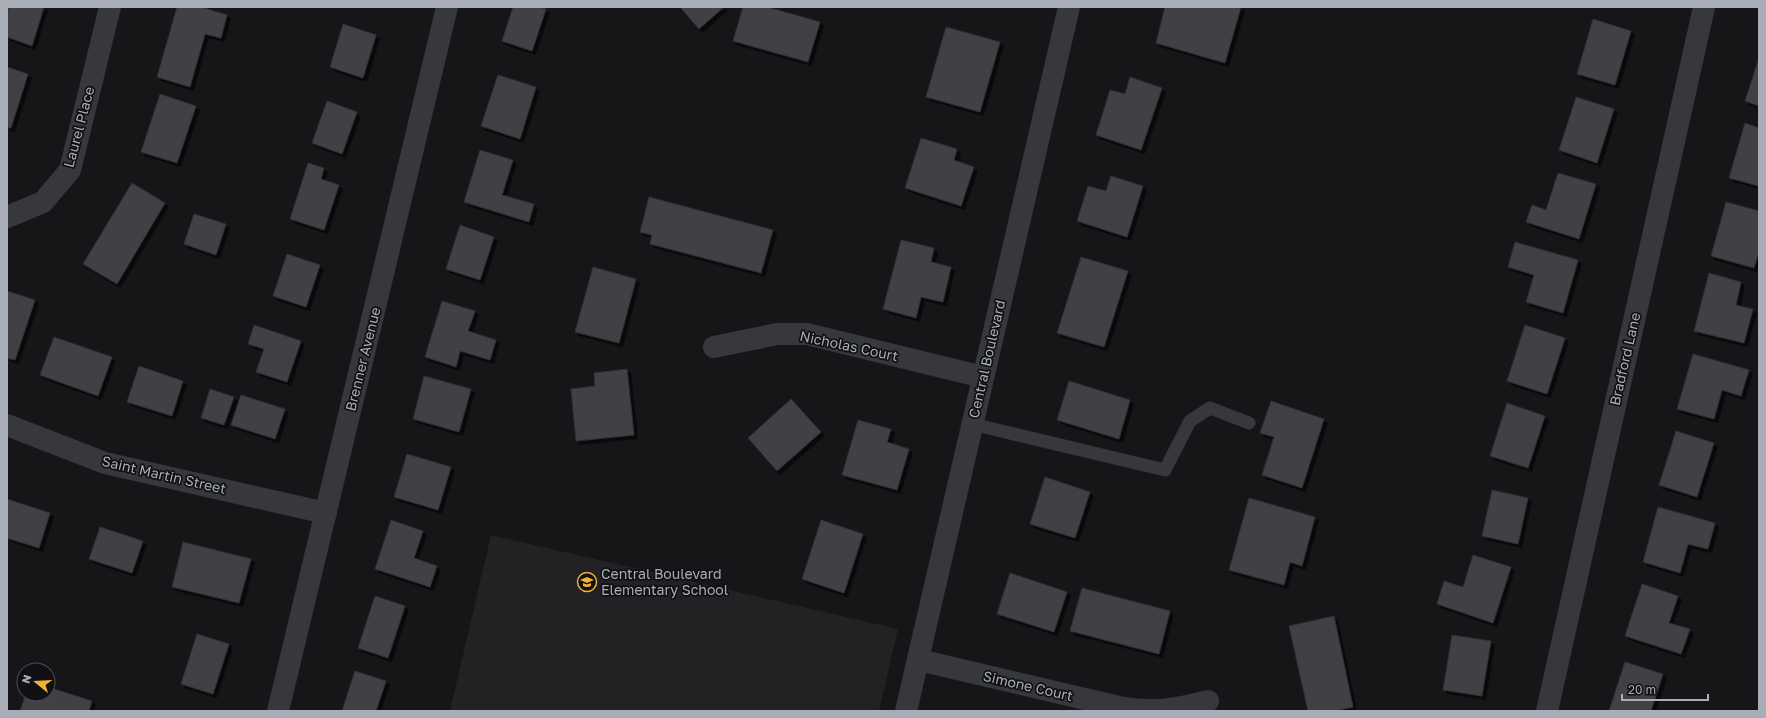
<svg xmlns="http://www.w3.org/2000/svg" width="1766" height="718" viewBox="0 0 1766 718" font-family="'Golos Text',sans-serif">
<defs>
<filter id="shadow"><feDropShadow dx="3.5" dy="3.5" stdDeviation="0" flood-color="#0009"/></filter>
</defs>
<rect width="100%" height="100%" fill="#161618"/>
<!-- built -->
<path fill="#222225" d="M491,535L898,629L879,711H450Z"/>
<!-- building -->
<g fill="#404145" stroke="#303034" filter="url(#shadow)">
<path d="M9,7H44L32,46L7,37V13Z"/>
<path d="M177,7H201L227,15L221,38L205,34L190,87L157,77Z"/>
<path d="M513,7H538L546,9L532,51L502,41Z"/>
<path d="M680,7H724L699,29Z"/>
<path d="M743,7H767L820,22L808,62L733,41Z"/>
<path d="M1165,7H1241L1225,63L1156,43Z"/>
<path d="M1593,19L1631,31L1615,85L1577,74Z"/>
<path d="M343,24L376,35L363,78L330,67Z"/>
<path d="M946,27L1000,42L980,112L926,97Z"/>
<path d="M1759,58V106L1745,101Z"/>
<path d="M7,67L28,74L11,128L7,127Z"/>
<path d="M498,75L536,87L520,139L481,126Z"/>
<path d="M1130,77L1162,88L1141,150L1096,135L1110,90L1125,94Z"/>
<path d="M160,94L196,106L177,163L141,152Z"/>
<path d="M1576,97L1614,109L1597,163L1559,150Z"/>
<path d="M327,101L357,112L342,154L312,143Z"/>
<path d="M1745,123L1759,128V186L1729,178Z"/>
<path d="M921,138L957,149L954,160L974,167L961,206L905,188Z"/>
<path d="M480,150L513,160L502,195L534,204L529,222L464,202Z"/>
<path d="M308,163L324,168L321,179L339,185L324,230L290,219Z"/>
<path d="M1558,173L1596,184L1579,239L1526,222L1532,205L1546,210Z"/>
<path d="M1111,176L1143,186L1127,237L1077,221L1088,186L1106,191Z"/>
<path d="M132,183L165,203L117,284L83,264Z"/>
<path d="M649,197L773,230L761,273L650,244L652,235L640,232Z"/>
<path d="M1726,202L1759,211V251L1754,268L1711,256Z"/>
<path d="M194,214L226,224L216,255L184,244Z"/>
<path d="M460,225L494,237L480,280L446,269Z"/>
<path d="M901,240L934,248L931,262L951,267L943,302L921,297L916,318L883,309Z"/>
<path d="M1515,242L1578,260L1563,313L1526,302L1534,275L1508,267Z"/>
<path d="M287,254L320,265L306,307L273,296Z"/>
<path d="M1081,257L1128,271L1104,347L1057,333Z"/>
<path d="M593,267L636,279L619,343L575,332Z"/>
<path d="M1709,273L1741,282L1736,305L1753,309L1744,343L1694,331Z"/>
<path d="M7,291L35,300L15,360L7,358Z"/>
<path d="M442,301L475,311L468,331L496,340L490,360L460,351L456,367L425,357Z"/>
<path d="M254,325L301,341L287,382L256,372L264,349L248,344Z"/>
<path d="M1525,325L1565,338L1547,394L1507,381Z"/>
<path d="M54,337L112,357L98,396L40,375Z"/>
<path d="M1693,354L1749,370L1741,396L1722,390L1714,419L1677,409Z"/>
<path d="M139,366L183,381L172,416L127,402Z"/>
<path d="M627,369L634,435L576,441L571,389L595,386L594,373Z"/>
<path d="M424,376L471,389L459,432L413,419Z"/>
<path d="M1069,381L1130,400L1119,439L1057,420Z"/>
<path d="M210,389L234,397L224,425L201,418Z"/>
<path d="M241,395L285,409L275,439L231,425Z"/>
<path d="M791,399L821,432L777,471L748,438Z"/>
<path d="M1271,401L1324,419L1302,488L1262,475L1274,437L1260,433Z"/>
<path d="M1507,403L1545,416L1528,468L1490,456Z"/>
<path d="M858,420L891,429L887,442L909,449L897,490L842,475Z"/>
<path d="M1676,431L1714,443L1697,497L1659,485Z"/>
<path d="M407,454L451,467L438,510L394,497Z"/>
<path d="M1045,477L1090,492L1075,538L1030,524Z"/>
<path d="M1492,490L1528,498L1518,544L1482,536Z"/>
<path d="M1249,498L1315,517L1302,566L1290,562L1284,585L1229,570Z"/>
<path d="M7,499L50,513L39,548L7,538Z"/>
<path d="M1658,507L1715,523L1708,549L1688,544L1680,573L1643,562Z"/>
<path d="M391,520L423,531L414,558L437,566L430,587L375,569Z"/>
<path d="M821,520L863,534L844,593L802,579Z"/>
<path d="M100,527L143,541L132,573L89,559Z"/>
<path d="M183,542L251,559L239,603L172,587Z"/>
<path d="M1473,555L1511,567L1493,623L1437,604L1444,581L1463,587Z"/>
<path d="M1010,573L1067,592L1054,632L997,614Z"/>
<path d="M1642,584L1678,596L1669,623L1690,629L1681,654L1625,636Z"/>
<path d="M1082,588L1170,611L1159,654L1070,631Z"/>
<path d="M375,596L405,606L388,658L358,648Z"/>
<path d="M1334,616L1353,707L1334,711H1308L1289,626Z"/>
<path d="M197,634L229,644L213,694L181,684Z"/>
<path d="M1452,635L1491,641L1482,696L1443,690Z"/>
<path d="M1625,662L1663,674L1651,711H1609Z"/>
<path d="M355,671L386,681L376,711H342Z"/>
<path d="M48,687L92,701L89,711H20L26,694H48Z"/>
</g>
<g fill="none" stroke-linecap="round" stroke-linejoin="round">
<!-- service -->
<path stroke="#37383d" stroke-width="13" d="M972,424L1165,470L1190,421L1210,408L1249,423"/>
<!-- minor -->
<g stroke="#37383d" stroke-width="22">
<path d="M7,217L43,202L70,170L110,7"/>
<path d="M714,347L777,334H807L983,377"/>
<path d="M7,425L105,463L326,513"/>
<path d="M919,660L1119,707C1154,713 1174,710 1208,701"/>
<path d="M278,711L447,7"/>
<path d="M906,711L1069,7"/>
<path d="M1547,711L1704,7"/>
</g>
</g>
<!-- icons -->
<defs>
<g id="school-ring" transform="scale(1)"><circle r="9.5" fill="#111113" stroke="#f2b134" stroke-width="1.5"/><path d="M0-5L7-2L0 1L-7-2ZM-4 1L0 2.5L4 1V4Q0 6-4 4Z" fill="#f2b134"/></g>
</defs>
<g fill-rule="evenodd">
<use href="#school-ring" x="587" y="582"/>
</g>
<g text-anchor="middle" stroke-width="3.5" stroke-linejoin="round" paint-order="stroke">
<!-- street labels -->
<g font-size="14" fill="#a8adb8" stroke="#111113">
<text transform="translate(79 127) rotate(-75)" y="5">Laurel Place</text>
<text transform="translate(849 346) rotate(12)" y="5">Nicholas Court</text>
<text transform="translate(363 359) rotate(-76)" y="5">Brenner Avenue</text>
<text transform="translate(987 359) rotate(-77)" y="5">Central Boulevard</text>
<text transform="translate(1625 359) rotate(-77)" y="5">Bradford Lane</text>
<text transform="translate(164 475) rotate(13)" y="5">Saint Martin Street</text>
<text transform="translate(1028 686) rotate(13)" y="5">Simone Court</text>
</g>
<!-- poi labels -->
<g font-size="14" fill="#a8adb8" stroke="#111113" text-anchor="start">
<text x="601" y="579">Central Boulevard<tspan x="601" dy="16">Elementary School</tspan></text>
</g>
</g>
<!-- border -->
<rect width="1766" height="718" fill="none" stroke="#a8adb8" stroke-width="16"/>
<!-- north arrow -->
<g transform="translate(36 682) rotate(288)"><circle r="19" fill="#111113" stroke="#4d4f55"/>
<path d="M0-3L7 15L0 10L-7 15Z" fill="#f2b134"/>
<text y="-6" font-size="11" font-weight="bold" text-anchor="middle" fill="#a8adb8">N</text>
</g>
<!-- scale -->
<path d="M1622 694v6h86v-6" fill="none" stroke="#a8adb8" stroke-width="2"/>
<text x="1628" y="694" font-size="12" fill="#a8adb8" stroke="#111113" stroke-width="3" paint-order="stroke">20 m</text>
</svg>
